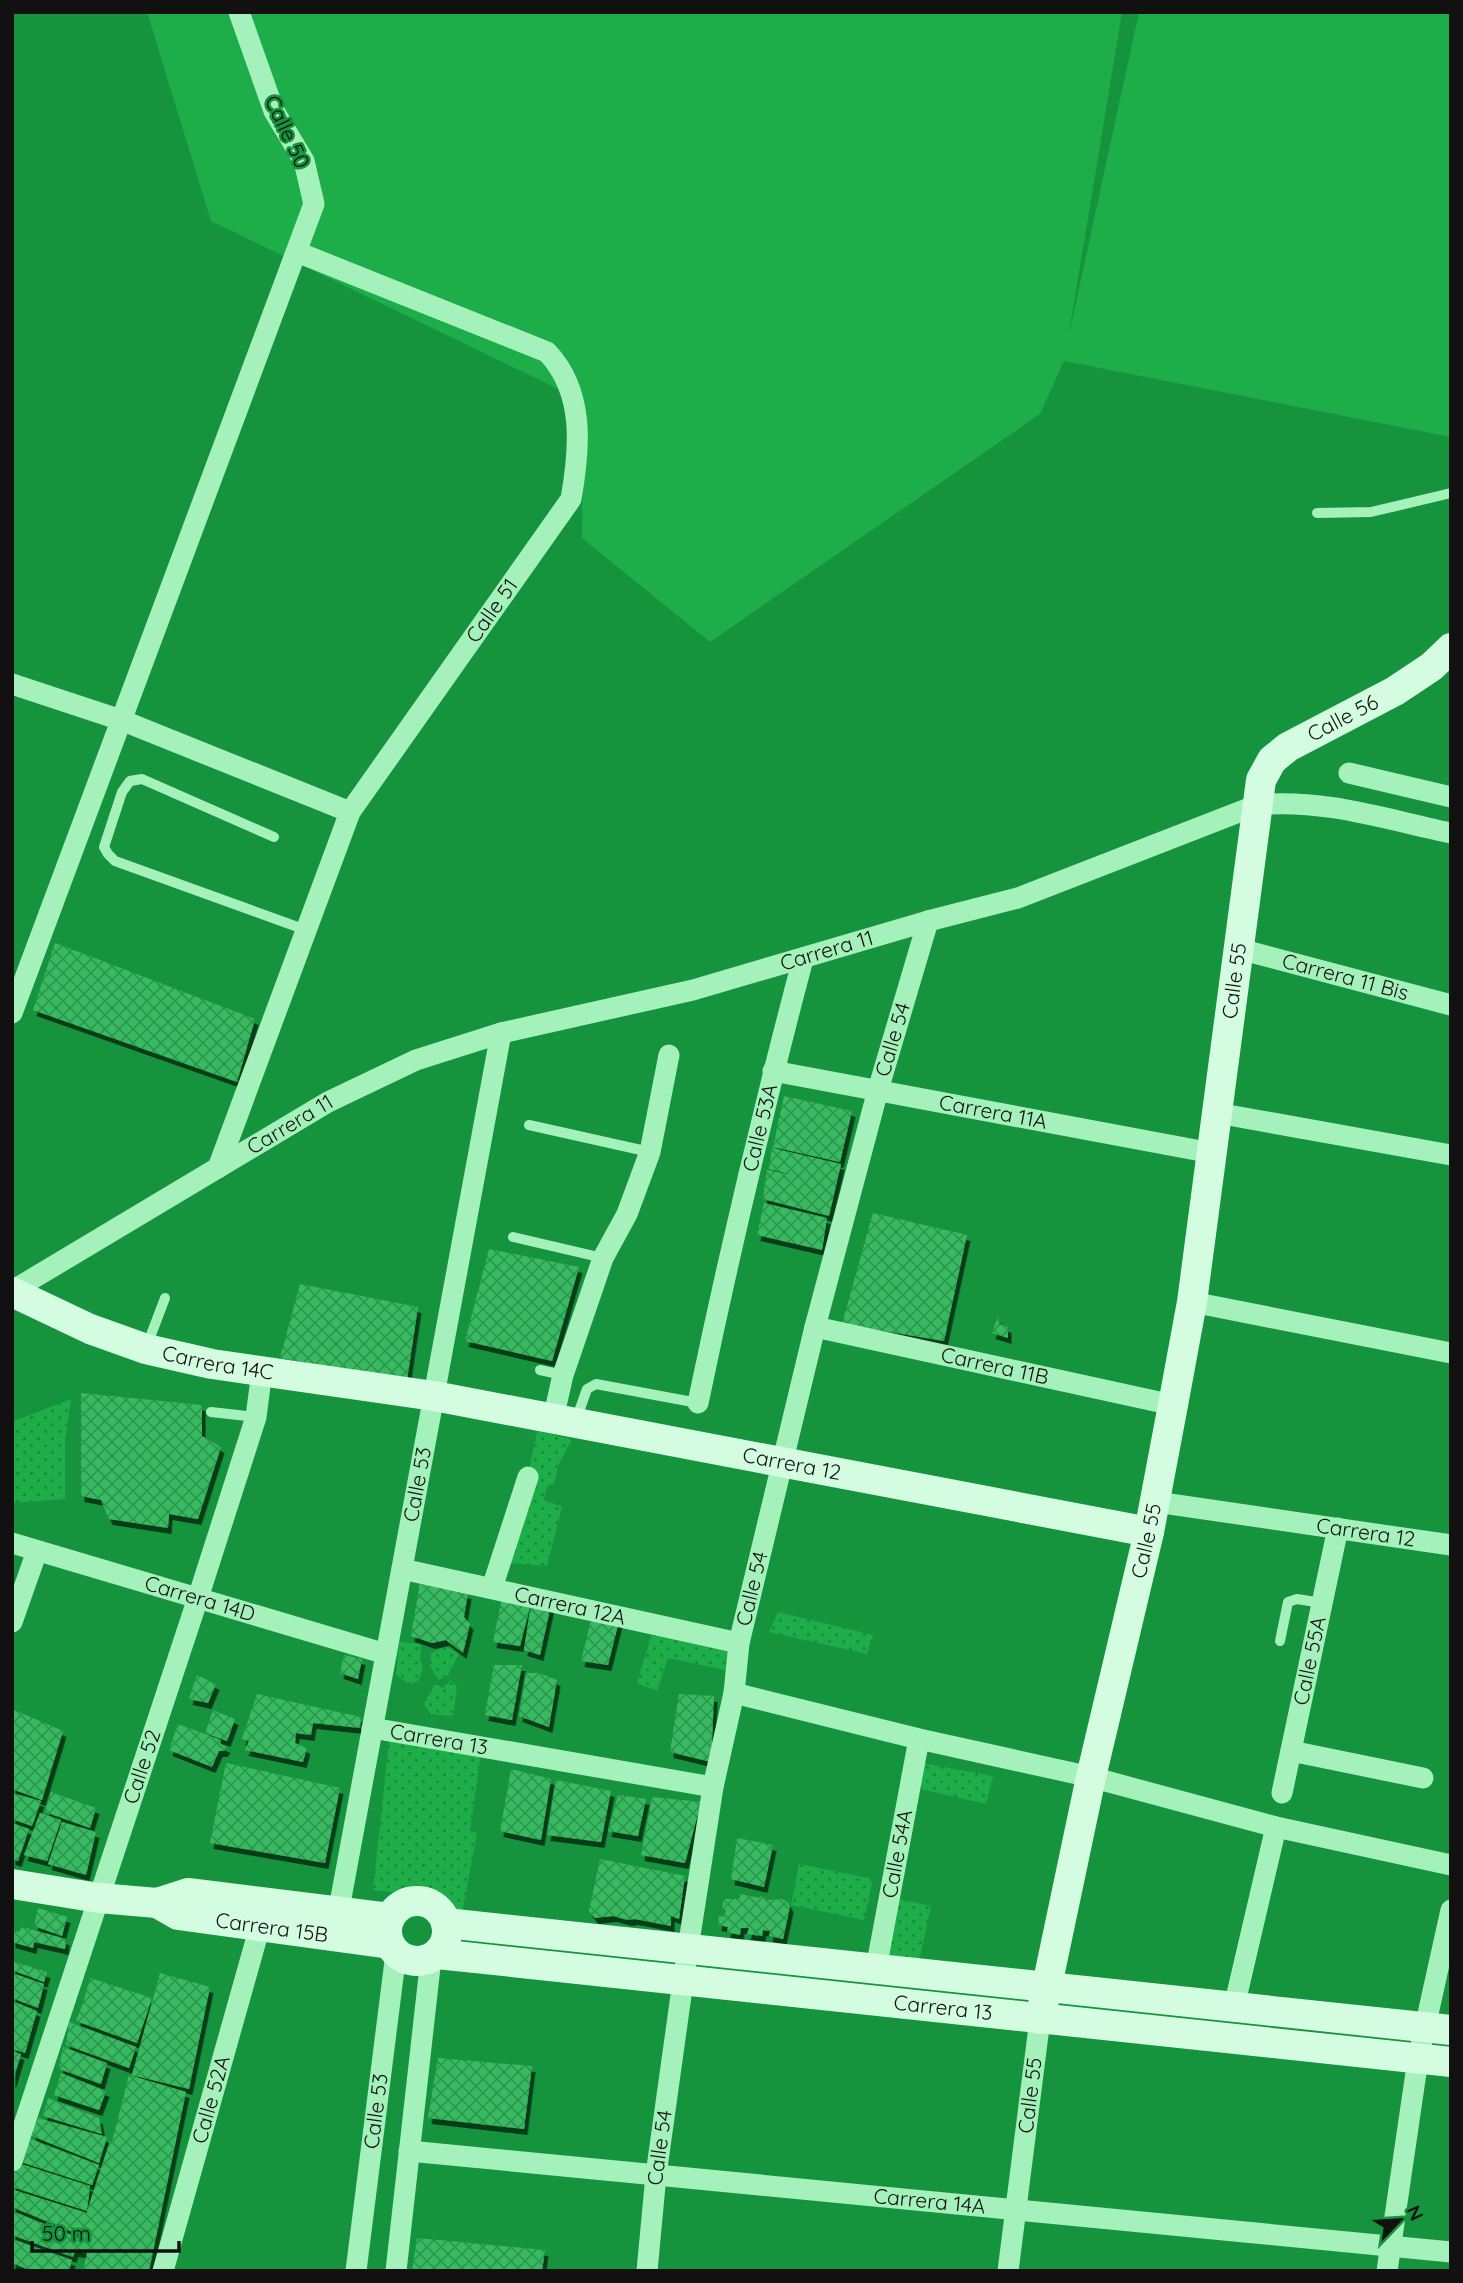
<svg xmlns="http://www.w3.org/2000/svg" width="1463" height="2283" viewBox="0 0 1463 2283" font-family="Quicksand,sans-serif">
<defs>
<pattern id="green-dots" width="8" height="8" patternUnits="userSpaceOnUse" patternTransform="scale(1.75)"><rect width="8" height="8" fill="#1dae49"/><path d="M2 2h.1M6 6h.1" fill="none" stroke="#188c3b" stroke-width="1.8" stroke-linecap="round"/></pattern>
<pattern id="building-cross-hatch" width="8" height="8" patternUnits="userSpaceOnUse" patternTransform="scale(1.75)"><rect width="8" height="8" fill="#39bb61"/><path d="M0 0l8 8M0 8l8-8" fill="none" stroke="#2f974f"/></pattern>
<filter id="shadow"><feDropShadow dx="3.5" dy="6" stdDeviation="0" flood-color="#0009"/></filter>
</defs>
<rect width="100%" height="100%" fill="#15943d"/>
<!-- green -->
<g fill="url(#green-dots)">
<path d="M71,1399L65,1442V1499L12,1503V1422Z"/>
<path d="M537,1431L572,1439L559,1464L554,1483L547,1486L544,1500L562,1507L547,1566L510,1563Z"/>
<path d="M778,1612L873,1635L867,1654L769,1632Z"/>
<path d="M656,1620L745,1637L734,1672L668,1658L657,1691L637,1683Z"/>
<path d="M399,1642L421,1644L420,1660L423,1667L419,1680L410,1685L396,1675Z"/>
<path d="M446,1646L459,1654L448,1675L439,1680L430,1666L431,1653Z"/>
<path d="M451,1680L457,1687L453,1716L431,1714L424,1704L435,1684L443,1688Z"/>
<path d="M390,1732L482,1745L470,1831L477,1833L462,1913L428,1896L373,1890Z"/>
<path d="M922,1763L993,1776L986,1804L916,1788Z"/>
<path d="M799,1864L873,1879L864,1920L791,1905Z"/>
<path d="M895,1898L931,1906L919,1962L883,1959Z"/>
</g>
<!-- pitch -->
<path fill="#1dae49" d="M147,12H1122L1068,339L1139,12H1451V437L1064,361L1040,414L710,642L582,538L583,401L211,221Z"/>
<!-- building -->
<g fill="url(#building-cross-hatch)" filter="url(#shadow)">
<path d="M55,943L255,1019L237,1082L33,1010Z"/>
<path d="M784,1096L852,1111L840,1162L773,1147Z"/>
<path d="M772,1148L841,1164L829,1216L763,1199L767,1170L794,1175L769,1169Z"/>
<path d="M764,1203L827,1218L822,1250L757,1235Z"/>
<path d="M873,1213L967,1235L944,1341L842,1324Z"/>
<path d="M489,1249L579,1267L552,1361L465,1341Z"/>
<path d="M300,1284L418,1307L407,1380L280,1358Z"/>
<path d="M998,1316L999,1324L1008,1327V1338L992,1333Z"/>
<path d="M81,1393L202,1405V1436L221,1447L198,1519L169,1514L168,1528L109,1519L101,1500L81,1496Z"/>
<path d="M420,1582L468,1593L464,1617L470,1624L463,1653L446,1640L432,1643L411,1636Z"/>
<path d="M503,1593L551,1605L540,1655L524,1650L531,1603L520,1646L493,1642Z"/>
<path d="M592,1616L619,1621L608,1665L581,1661Z"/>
<path d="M344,1655L362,1659L358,1679L340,1673Z"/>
<path d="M494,1665H522L512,1720L485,1715Z"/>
<path d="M526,1673H539L557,1680L549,1727L519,1716Z"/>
<path d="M197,1675L216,1684L208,1703L189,1699Z"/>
<path d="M257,1694L361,1717L360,1728L313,1723L311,1735L296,1733L295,1743L307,1748L303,1762L245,1750L249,1741L242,1739Z"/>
<path d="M679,1694L714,1696L711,1762L670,1752Z"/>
<path d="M12,1709L63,1731L42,1800L12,1789Z"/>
<path d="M213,1710L235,1719L227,1741L205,1733Z"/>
<path d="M178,1724L221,1740L220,1744L227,1747L224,1751H219L212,1767L169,1750Z"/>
<path d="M226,1763L340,1788L325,1863L210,1843Z"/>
<path d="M511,1769L551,1779L541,1840L500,1831Z"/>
<path d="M556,1780L611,1791L601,1842L547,1835Z"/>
<path d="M51,1792L96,1808L90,1828L45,1812Z"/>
<path d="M12,1793L41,1801L32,1826L12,1819Z"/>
<path d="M618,1795L646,1799L638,1836L608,1831Z"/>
<path d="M652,1797L701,1802L685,1863L641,1855Z"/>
<path d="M40,1813L61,1820L47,1861L24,1855Z"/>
<path d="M62,1822L96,1832L86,1875L48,1864Z"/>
<path d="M12,1823L29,1829L18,1861L12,1859Z"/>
<path d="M737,1838L773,1845L764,1887L731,1879Z"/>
<path d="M600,1859L685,1876L679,1919L671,1916V1926L635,1919L628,1920L613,1916L595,1918L589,1911Z"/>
<path d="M741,1894L759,1898L761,1896L766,1898V1900L782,1899L788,1902L790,1907L783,1939L769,1936L770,1931L763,1930L762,1936L747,1934L749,1928H741L740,1935L727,1932L728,1927L718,1925L719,1916L724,1917L726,1910L722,1909L724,1899H739Z"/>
<path d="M38,1908L67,1917L62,1936L34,1926Z"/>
<path d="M22,1927L66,1939L65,1949L34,1942L33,1948L12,1942V1931L19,1932Z"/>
<path d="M12,1961L47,1972L44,1982L12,1970Z"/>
<path d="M12,1973L44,1984L38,2008L12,1998Z"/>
<path d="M160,1973L210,1987L189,2089L132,2075Z"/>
<path d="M90,1978L152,1998L137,2043L76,2021L83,2003Z"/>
<path d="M12,2001L37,2011L25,2053L12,2049Z"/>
<path d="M69,2022L136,2047L129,2068L66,2045Z"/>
<path d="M63,2047L107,2063L101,2084L59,2069Z"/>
<path d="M12,2051L21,2054L13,2081H12Z"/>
<path d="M438,2058L532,2066L524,2129L428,2118Z"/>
<path d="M61,2073L106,2091L99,2110L54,2095Z"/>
<path d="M129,2075L186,2092L149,2271H83L87,2253L75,2251L73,2257L12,2235V2211L79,2238L80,2235L12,2207L14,2190L87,2213V2211L12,2187V2178L18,2163L90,2186L87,2211L110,2141L112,2142Z"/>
<path d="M48,2098L99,2118L102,2134L43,2116Z"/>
<path d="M34,2117L107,2137L99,2163L32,2136Z"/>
<path d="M28,2138L99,2165L92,2185L18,2161Z"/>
<path d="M417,2238L545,2250L542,2271H412Z"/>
<path d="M12,2239L72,2260L69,2271H32L12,2263Z"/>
</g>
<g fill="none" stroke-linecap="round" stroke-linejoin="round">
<!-- lane -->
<g stroke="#a5f1bc" stroke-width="10">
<path d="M1317,513L1371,512L1451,493"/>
<path d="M274,837L142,779L130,781L122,792L104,847L108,854L115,861L306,930"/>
<path d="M529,1125L650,1152"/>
<path d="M513,1237L603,1258"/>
<path d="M146,1348L165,1298"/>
<path d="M540,1370L563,1375"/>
<path d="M211,1412L256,1417"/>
<path d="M576,1420L587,1389L596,1384L698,1403"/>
<path d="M1280,1641L1288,1602L1297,1599L1322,1603"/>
</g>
<!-- street -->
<g stroke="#a5f1bc" stroke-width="21">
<path d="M12,684L121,720L350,812"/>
<path d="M1349,773L1451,797"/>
<path id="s1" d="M1239,949L1451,1005"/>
<path d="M12,1013L314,204L304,161L274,111L239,12"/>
<path id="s2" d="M773,1071L1212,1153"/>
<path d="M1217,1113L1451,1155"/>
<path id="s3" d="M218,1168L350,812L571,499C580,448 585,392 547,352L297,252"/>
<path id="s4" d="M12,1291L328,1102L416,1060L501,1033L693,990L928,921L1018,898L1257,805C1322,798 1388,820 1451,833"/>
<path d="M1192,1302L1451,1353"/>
<path id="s5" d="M815,1327L1173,1405"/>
<path id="s6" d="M698,1403C729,1254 764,1106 803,959"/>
<path d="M553,1419L563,1375L603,1258L627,1214L650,1152L669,1055"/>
<path id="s7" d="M1156,1502L1451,1545"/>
<path id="s8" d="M12,1543L386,1654"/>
<path id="s9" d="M402,1569L739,1643"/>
<path d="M492,1588L528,1477"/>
<path d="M12,1622L37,1551"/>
<path d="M734,1693L919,1739L1091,1777L1276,1827L1451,1865"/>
<path id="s10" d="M372,1728L713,1787"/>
<path d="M1291,1751L1423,1778"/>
<path id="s11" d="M1282,1793L1338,1528"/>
<path id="s12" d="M336,1925L501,1033"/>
<path id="s13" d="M876,1969L919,1739"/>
<path d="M1234,2007L1276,1827"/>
<path id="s14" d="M409,2151L1451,2252"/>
<path id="s15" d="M12,2161L198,1598L256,1417L262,1371"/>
<path id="s16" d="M163,2271L260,1926"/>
<path id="s17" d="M356,2271L396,1953"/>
<path d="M396,2271L431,1958"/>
<path id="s18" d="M647,2271L656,2175L683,1981L713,1787L734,1693L739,1643L815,1327L878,1090L928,921"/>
<path id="s19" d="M1008,2271L1040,2019"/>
<path d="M1387,2271L1418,2059L1451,1910"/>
</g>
<!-- secondary -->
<g stroke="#d4fce0" stroke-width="30">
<path id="s20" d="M12,1292L90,1329L146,1349L212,1364L434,1396L1149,1532"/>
<path d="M12,1884L99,1898L157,1903L188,1893L390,1918"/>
<circle cx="417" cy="1931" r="30"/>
<path id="s21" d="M157,1903L178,1915L390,1944"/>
<path d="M446,1923L1451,2030"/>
<path id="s22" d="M437,1954L1451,2062"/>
<path id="s23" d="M1040,2019L1091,1777L1149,1532L1173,1405L1192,1302L1261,780L1272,760L1288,747L1395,691L1431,667L1451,648"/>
</g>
</g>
<g text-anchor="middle" stroke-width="5" stroke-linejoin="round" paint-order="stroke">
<!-- street labels -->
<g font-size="21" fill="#111" stroke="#15943d">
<text transform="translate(287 132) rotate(65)" y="7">Calle 50</text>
<text dy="7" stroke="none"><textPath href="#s3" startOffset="626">Calle 51</textPath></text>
<text dy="7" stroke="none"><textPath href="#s23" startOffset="1365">Calle 56</textPath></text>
<text dy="7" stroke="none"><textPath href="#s4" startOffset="891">Carrera 11</textPath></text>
<text dy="7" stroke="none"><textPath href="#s1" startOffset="110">Carrera 11 Bis</textPath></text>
<text dy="7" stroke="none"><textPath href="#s23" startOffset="1057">Calle 55</textPath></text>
<text dy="7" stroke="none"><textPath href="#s18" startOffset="1258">Calle 54</textPath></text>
<text dy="7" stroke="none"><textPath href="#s2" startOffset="224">Carrera 11A</textPath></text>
<text dy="7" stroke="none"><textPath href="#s4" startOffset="324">Carrera 11</textPath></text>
<text dy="7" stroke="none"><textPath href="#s6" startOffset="282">Calle 53A</textPath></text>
<text dy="7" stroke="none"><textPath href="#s20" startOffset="219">Carrera 14C</textPath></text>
<text dy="7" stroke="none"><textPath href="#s5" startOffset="184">Carrera 11B</textPath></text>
<text dy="7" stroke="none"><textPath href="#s20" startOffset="802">Carrera 12</textPath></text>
<text dy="7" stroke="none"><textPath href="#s12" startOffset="448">Calle 53</textPath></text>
<text dy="7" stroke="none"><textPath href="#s7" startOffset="212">Carrera 12</textPath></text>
<text dy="7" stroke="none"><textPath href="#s23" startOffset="490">Calle 55</textPath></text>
<text dy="7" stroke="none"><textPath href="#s18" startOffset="691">Calle 54</textPath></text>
<text dy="7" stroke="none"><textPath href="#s8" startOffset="196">Carrera 14D</textPath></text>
<text dy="7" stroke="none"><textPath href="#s9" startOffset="172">Carrera 12A</textPath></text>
<text dy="7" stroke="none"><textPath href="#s11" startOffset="135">Calle 55A</textPath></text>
<text dy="7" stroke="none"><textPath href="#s10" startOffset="68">Carrera 13</textPath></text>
<text dy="7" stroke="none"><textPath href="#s15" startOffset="415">Calle 52</textPath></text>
<text dy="7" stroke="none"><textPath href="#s13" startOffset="117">Calle 54A</textPath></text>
<text dy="7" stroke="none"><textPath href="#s21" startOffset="119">Carrera 15B</textPath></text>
<text dy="7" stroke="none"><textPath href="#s22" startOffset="509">Carrera 13</textPath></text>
<text dy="7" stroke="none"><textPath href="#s19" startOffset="177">Calle 55</textPath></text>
<text dy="7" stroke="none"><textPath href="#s16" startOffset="178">Calle 52A</textPath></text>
<text dy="7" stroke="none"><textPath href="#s17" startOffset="161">Calle 53</textPath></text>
<text dy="7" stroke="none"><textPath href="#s18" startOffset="124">Calle 54</textPath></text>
<text dy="7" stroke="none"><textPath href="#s14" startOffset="523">Carrera 14A</textPath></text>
</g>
</g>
<!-- border -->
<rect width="1463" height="2283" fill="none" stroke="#111111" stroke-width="28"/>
<!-- north arrow -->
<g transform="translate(1400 2220) rotate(65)" stroke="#15943d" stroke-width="5" paint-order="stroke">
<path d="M0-5L12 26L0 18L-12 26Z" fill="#111111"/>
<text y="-10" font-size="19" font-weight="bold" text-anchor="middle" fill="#111111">N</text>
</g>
<!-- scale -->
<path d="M32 2241v10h147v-10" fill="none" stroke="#111111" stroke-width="3.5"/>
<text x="42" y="2241" font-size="21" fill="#111111" stroke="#15943d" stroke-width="5" paint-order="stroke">50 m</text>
</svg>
